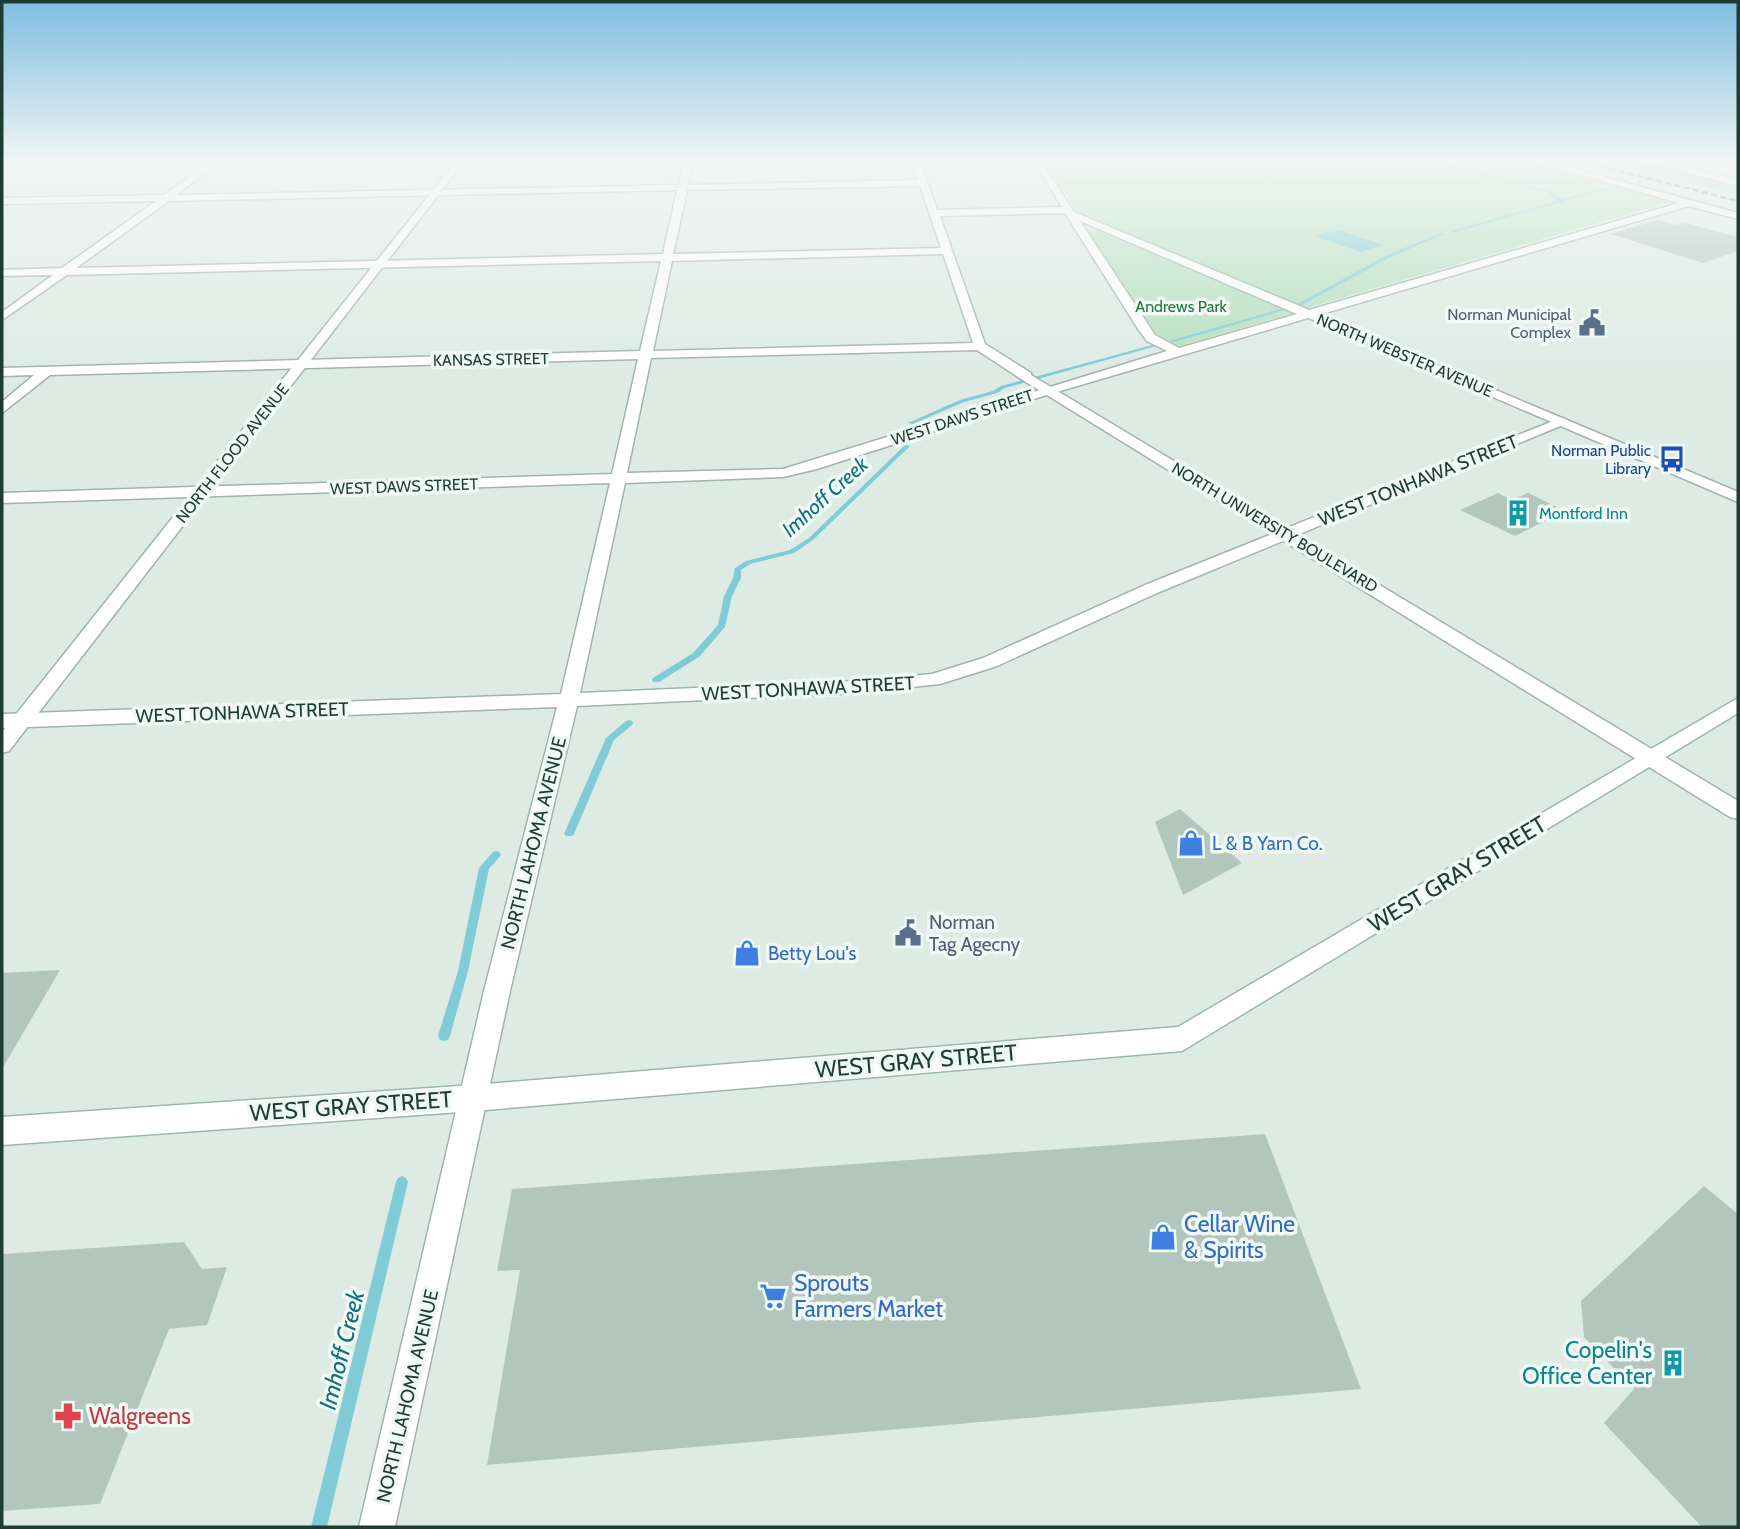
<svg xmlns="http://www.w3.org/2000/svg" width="1740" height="1529" viewBox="0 0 1740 1529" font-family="Cabin,sans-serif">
<rect width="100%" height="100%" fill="#deebe5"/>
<!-- green -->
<g fill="#b5dfbf">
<path d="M1043,159H1521L1661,196L1669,202L1307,308L1088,218L1076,209Z"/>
<path d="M1594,159H1636L1738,184V195Z"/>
<path d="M1096,230L1294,313L1179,346L1156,334L1089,232Z"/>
</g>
<!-- water -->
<path fill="#80cbd6" d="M1339,230L1384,245L1360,252L1315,236Z"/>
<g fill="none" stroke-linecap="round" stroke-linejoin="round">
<!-- stream -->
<g fill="#80cbd6" fill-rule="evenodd">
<path d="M1422,159H1428L1548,190L1562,199L1603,188L1619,187L1621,188L1603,190L1564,201V203L1561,202L1452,233L1451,231L1558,201L1546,192Z"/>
<path d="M1619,159H1625L1664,172L1637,184V182L1659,172Z"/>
<path d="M1441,233L1444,234L1391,257L1298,307L1294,306L1387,255Z"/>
<path d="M1284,308L1288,309L1174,342L1169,341Z"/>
<path d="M1152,345L1157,346L1005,388L997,393L964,402L913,424L908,423L960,400L993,391L1001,386Z"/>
<path d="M905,445L910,446L813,540L794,553L750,564L741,570V578L732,596L725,627L699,657L659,682H653L652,680L653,678L693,653L718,625L724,596L733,578L735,568L746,561L790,550L809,538Z"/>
<path d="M629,720L632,721L633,723L632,725L614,740L574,834L572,836H566L564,834L606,738L626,721Z"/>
<path d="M496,851L499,852L501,855L489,869L468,971L450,1036L448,1040L444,1041L440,1040L438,1036L458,971L479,868L493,852Z"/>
<path d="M402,1176L406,1178L408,1182L327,1527H311L396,1182L398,1178Z"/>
</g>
</g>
<!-- building -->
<g fill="#b3c6be">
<path d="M1657,220L1677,225L1685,223L1738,237V251L1703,263L1611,234Z"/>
<path d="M1498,493L1512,500L1528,493L1565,511L1515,536L1460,510Z"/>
<path d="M1180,809L1242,863L1183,895L1155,822Z"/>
<path d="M60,970L2,1069V973Z"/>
<path d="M1265,1134L1361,1389L487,1465L520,1270L497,1271L512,1189Z"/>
<path d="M1704,1186L1738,1214V1527H1702L1604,1423L1634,1389L1584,1337L1581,1301Z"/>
<path d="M184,1242L202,1269L227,1267L207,1325L169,1329L100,1504L2,1511V1254Z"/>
</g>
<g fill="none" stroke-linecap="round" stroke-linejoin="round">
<!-- minor casing -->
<g stroke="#a1b3ac" stroke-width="3">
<g id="minor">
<path d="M215,159H224L176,195L679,185L685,159H693L688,185L918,180L911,159H919L937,210L1062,207L1032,159H1040L1074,212L1309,310L1679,203L1524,159H1538L1738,213V219L1689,206L1040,397L817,469L783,477L625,483L580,693L856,681L932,674L983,658L1145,585L1558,419L1563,418L1570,422L1157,593L997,666L940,684L856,693L577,706L510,991L395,1527H359L484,991L557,707L2,728V714L561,694L610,483L2,503V493L612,474L638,359L50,375L2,413V402L34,375L2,376V368L640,351L661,261L67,275L2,320V312L53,275L2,276V270L62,268L156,201L2,204V198L164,195ZM920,186L941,248L673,254L687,190ZM677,190L663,254L76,268L169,201ZM1065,213L1138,329L1147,341L1167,351L783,469L627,473L651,358L977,350L1021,379H1031V373L985,344L940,216ZM1080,221L1297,314L1179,348L1155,335ZM943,254L973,343L653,351L672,261Z"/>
<path d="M1637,159H1651L1738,180V186Z"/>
</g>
</g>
<!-- tertiary casing -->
<g stroke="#a1b3ac" stroke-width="3">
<g id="tertiary">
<path d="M458,159H466L9,751L2,753V732Z"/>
<path d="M1308,311L1738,492V502L1304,316L1302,314Z"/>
<path d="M1026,372L1738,801V819L1730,817L1021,379V373Z"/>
</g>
</g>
<!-- secondary casing -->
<g stroke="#9cb8ad" stroke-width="3">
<path id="secondary" d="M1738,698V713L1182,1051L474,1111L2,1145V1117L474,1085L1178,1027Z"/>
</g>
<!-- minor -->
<use href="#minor" fill="#fff" fill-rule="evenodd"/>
<!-- tertiary -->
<use href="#tertiary" fill="#fff" fill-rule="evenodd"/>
<!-- secondary -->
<use href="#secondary" fill="#fff" fill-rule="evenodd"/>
<!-- rail -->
<path stroke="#58786f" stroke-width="2.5" stroke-dasharray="6 3.5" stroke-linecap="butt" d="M1573,159L1738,201"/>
</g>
<!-- sky -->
<linearGradient id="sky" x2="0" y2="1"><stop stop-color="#7ebde1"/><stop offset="0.43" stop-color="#f0f6f3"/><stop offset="1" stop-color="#f0f6f3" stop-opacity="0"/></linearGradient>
<rect width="1740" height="373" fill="url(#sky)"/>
<!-- icons -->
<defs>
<g id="civic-bare" transform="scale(2.1)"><path d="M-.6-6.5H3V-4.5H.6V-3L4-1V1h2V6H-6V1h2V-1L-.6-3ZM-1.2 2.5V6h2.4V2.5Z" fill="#5c6f8a" stroke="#eff8f3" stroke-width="2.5" paint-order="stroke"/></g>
<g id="bus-bare" transform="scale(2.1)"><path d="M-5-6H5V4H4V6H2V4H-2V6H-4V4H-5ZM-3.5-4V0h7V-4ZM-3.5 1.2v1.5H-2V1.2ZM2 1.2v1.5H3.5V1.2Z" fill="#1a4fb4" stroke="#eff8f3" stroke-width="2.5" paint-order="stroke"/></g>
<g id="building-bare" transform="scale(2.1)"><path d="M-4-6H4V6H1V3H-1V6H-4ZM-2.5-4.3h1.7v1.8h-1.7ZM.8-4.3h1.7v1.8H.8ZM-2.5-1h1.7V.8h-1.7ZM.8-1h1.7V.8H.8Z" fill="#0f9aa8" stroke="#eff8f3" stroke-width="2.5" paint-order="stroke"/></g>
<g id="shop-bare" transform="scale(2.1)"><path d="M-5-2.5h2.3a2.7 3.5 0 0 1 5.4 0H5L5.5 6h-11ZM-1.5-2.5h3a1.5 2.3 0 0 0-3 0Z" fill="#3f7fe0" stroke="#eff8f3" stroke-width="2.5" paint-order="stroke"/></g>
<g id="supermarket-bare" transform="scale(2.1)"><path d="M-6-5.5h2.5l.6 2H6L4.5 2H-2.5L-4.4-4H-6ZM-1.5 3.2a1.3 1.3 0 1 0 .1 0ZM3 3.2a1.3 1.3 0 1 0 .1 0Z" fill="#3f7fe0" stroke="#eff8f3" stroke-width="2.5" paint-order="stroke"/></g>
<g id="pharmacy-bare" transform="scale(2.1)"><path d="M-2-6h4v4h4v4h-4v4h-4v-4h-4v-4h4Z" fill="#e0444e" stroke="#eff8f3" stroke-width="2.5" paint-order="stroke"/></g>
</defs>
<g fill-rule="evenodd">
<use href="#civic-bare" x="1592" y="323"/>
<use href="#bus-bare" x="1672" y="459"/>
<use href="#building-bare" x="1518" y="513"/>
<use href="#shop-bare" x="1191" y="843"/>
<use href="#civic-bare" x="908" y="933"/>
<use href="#shop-bare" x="747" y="953"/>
<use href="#shop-bare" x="1163" y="1237"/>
<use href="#supermarket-bare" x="773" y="1296"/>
<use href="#building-bare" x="1673" y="1363"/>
<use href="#pharmacy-bare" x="68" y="1416"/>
</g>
<g text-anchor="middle" stroke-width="7" stroke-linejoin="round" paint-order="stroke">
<!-- far-park labels -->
<g font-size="16" fill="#257742" stroke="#eff8f3">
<text x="1181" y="312">Andrews Park</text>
</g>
<!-- far-service labels -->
<g font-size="16" fill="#4e5e75" stroke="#eff8f3" text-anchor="end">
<text x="1571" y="320">Norman Municipal<tspan x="1571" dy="18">Complex</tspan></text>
</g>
<!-- far-street labels -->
<g font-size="16" fill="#1e3c33" stroke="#eff8f3">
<text transform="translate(1405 355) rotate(23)" y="6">NORTH WEBSTER AVENUE</text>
<text transform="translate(491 359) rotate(-1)" y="6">KANSAS STREET</text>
<text transform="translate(962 417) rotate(-18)" y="6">WEST DAWS STREET</text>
<text transform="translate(232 453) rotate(-52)" y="6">NORTH FLOOD AVENUE</text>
<text transform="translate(404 486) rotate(-2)" y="6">WEST DAWS STREET</text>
<text transform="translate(1275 527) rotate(31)" y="6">NORTH UNIVERSITY BOULEVARD</text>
</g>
<!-- far-transit labels -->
<g font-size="16" fill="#164399" stroke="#eff8f3" text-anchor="end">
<text x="1651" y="456">Norman Public<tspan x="1651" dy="18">Library</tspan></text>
</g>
<!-- far-culture labels -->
<g font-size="16" fill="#0d838f" stroke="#eff8f3" text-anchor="start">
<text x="1539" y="519">Montford Inn</text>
</g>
<!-- street labels -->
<g font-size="19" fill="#1e3c33" stroke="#eff8f3">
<text transform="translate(1418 480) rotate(-22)" y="7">WEST TONHAWA STREET</text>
<text transform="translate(808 688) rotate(-3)" y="7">WEST TONHAWA STREET</text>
<text transform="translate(242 712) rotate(-2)" y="7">WEST TONHAWA STREET</text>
<text transform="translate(533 843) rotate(-76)" y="7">NORTH LAHOMA AVENUE</text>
<text transform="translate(407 1396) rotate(-77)" y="7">NORTH LAHOMA AVENUE</text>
</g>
<!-- shop labels -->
<g font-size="19" fill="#366cbe" stroke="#eff8f3" text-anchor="start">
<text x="1212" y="850">L &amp; B Yarn Co.</text>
<text x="768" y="960">Betty Lou's</text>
</g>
<!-- service labels -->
<g font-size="19" fill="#4e5e75" stroke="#eff8f3" text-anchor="start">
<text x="929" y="929">Norman<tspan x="929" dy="22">Tag Agecny</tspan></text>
</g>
<!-- water labels -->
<g font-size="21" font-style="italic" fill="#136e7d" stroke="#eff8f3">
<text transform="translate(825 497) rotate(-42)" y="7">Imhoff Creek</text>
</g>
<!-- near-street labels -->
<g font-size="23" fill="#1e3c33" stroke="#eff8f3">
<text transform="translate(1457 874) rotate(-31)" y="8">WEST GRAY STREET</text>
<text transform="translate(916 1061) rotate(-5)" y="8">WEST GRAY STREET</text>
<text transform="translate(351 1106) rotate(-4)" y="8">WEST GRAY STREET</text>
</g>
<!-- near-shop labels -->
<g font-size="23" fill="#366cbe" stroke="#eff8f3" text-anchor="start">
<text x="1184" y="1232">Cellar Wine<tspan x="1184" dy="26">&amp; Spirits</tspan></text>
<text x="794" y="1291">Sprouts<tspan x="794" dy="26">Farmers Market</tspan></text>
</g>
<!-- near-culture labels -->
<g font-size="23" fill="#0d838f" stroke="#eff8f3" text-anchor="end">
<text x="1652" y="1358">Copelin's<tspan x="1652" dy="26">Office Center</tspan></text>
</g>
<!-- near-health labels -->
<g font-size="23" fill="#be3a42" stroke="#eff8f3" text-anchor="start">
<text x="89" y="1424">Walgreens</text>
</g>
<!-- near-water labels -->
<g font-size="24" font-style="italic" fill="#136e7d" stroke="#eff8f3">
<text transform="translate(342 1350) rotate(-76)" y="8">Imhoff Creek</text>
</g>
</g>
<!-- border -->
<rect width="1740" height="1529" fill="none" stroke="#1e3c33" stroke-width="7"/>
</svg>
